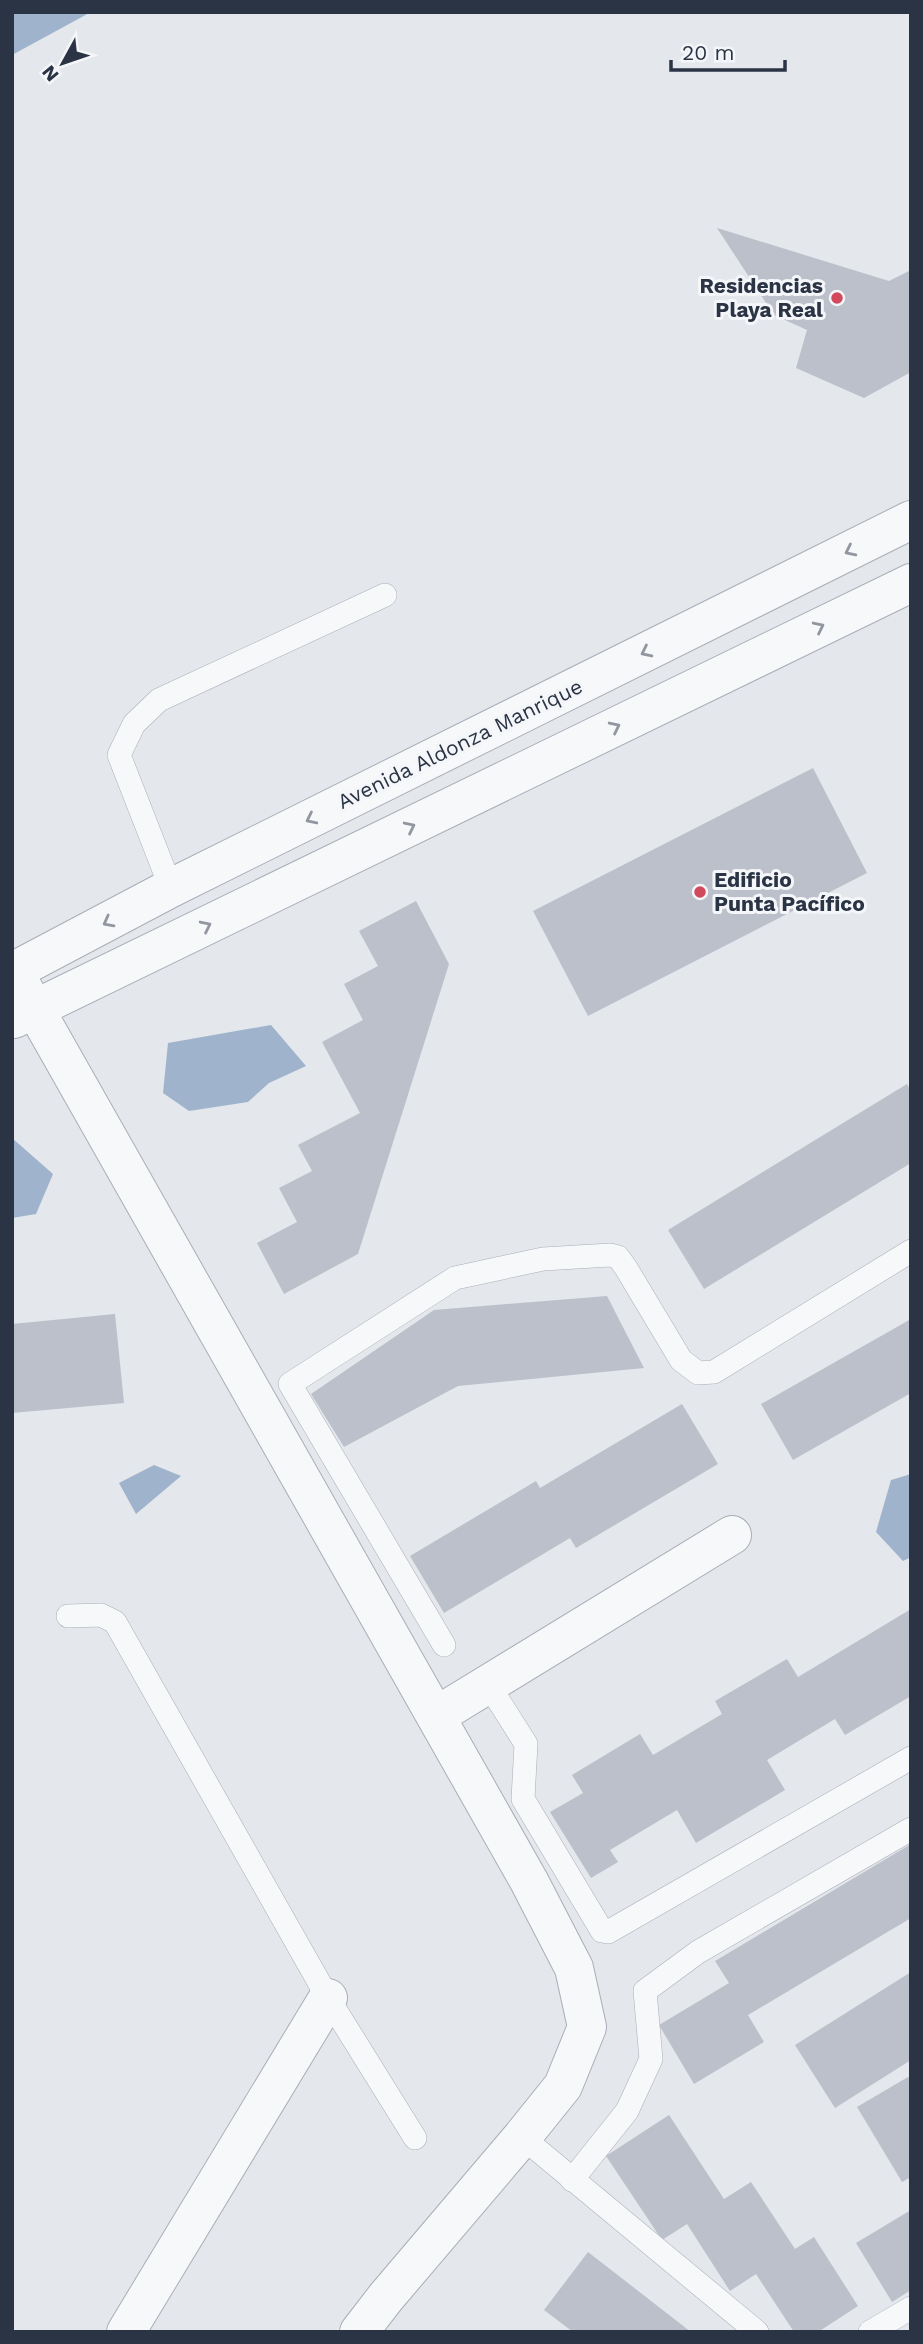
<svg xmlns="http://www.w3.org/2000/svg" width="923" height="2344" viewBox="0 0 923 2344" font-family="'Work Sans',sans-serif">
<rect width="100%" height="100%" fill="#e4e7ec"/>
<!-- water -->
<g fill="#9fb4cc">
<path d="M12,12H91L12,55Z"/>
<path d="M271,1025L306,1066L269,1083L248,1102L189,1111L163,1093L168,1043Z"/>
<path d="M12,1138L53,1174L36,1214L12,1218Z"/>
<path d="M154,1465L181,1476L136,1514L119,1483Z"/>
<path d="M911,1474V1557L903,1561L876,1532L891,1480Z"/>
</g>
<!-- building -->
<g fill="#bbc0ca">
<path d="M717,228L889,281L911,270V372L864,398L796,368L807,330L774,315Z"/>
<path d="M813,768L867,873L588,1016L533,911Z"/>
<path d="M416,901L449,964L358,1254L284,1294L257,1243L297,1222L279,1188L312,1171L298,1145L360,1113L322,1042L363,1020L344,984L378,966L359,931Z"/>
<path d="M907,1084L911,1091V1163L704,1289L668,1230Z"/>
<path d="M607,1296L644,1368L458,1386L344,1447L311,1394L434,1310Z"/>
<path d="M115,1314L124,1403L12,1413V1324Z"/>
<path d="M911,1319V1393L793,1460L761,1404Z"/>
<path d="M682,1404L718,1464L576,1548L570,1538L444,1613L410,1556L536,1481L540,1488Z"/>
<path d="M911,1609V1696L845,1735L835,1719L767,1760L785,1790L696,1843L677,1810L610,1850L618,1862L591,1878L550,1812L583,1793L572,1775L640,1734L653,1755L722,1714L715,1701L787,1659L798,1677Z"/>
<path d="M911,1844V1918L748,2015L764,2042L694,2084L659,2025L729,1983L715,1961Z"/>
<path d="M911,1972V2060L835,2108L795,2045Z"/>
<path d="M908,2077L911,2081V2177L902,2182L857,2107Z"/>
<path d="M669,2115L724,2199L751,2182L795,2249L814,2237L858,2306L818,2332H794L756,2274L730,2291L687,2224L662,2240L606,2156Z"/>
<path d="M911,2210V2290L892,2302L856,2243Z"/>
<path d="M588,2252L691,2332H573L544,2310Z"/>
</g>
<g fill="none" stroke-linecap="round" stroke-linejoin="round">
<!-- lane casing -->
<g stroke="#a9aeb7" stroke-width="24">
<g id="lane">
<path d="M171,888L119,755L134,724L159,700L385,595"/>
<path d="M68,1616L101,1615L115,1622L328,1998L415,2138"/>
<path d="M444,1645L290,1384L455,1278L543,1259L610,1255L618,1257L626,1268L681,1360L698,1373L714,1372L911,1251"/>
<path d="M488,1684L526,1744L523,1799L602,1931L608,1932L911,1758"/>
<path d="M522,2137L757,2332"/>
<path d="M572,2180L627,2111L651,2059L645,1991L698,1952L911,1829"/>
<path d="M870,2332L911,2308"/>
</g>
</g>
<!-- street casing -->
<g stroke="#a9aeb7" stroke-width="40">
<g id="street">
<path d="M12,972L171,888L911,520"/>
<path d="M14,972L529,1881L574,1968L587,2027L563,2086L522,2137L386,2297L359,2332"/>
<path d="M14,1019L911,583"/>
<path d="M436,1716L732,1535"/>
<path d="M126,2332L328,1998"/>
</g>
</g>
<!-- lane -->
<use href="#lane" stroke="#f7f8fa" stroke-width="23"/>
<!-- street -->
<use href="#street" stroke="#f7f8fa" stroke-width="38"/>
</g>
<!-- one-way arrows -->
<defs><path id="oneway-chevron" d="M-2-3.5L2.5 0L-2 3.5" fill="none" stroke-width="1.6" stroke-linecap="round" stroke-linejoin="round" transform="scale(1.75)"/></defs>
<g stroke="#9196a0">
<use href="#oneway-chevron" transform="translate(850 551) rotate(154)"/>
<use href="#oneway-chevron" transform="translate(819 627) rotate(-26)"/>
<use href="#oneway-chevron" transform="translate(646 652) rotate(154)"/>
<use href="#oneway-chevron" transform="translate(615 727) rotate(-26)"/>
<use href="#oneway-chevron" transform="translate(311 819) rotate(154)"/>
<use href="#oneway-chevron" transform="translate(410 827) rotate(-26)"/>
<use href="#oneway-chevron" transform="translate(108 922) rotate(152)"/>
<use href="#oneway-chevron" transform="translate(206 926) rotate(-26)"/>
</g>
<!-- markers -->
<g fill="#d1495b" stroke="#f4f6f9" stroke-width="2.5">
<circle cx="837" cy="298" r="7"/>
<circle cx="700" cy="892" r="7"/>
</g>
<g text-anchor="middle" stroke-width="6" stroke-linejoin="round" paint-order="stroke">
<!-- poi labels -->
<g font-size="21" font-weight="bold" fill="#2b3445" stroke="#f4f6f9" text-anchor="end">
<text x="823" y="293">Residencias<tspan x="823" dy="24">Playa Real</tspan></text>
<text x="714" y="887" text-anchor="start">Edificio<tspan x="714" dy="24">Punta Pacífico</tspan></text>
</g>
<!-- street labels -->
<g font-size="21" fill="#2b3445" stroke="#f4f6f9">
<text transform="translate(460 744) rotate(-26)" y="7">Avenida Aldonza Manrique</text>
</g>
</g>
<!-- border -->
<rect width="923" height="2344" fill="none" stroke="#2b3445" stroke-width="28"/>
<!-- north arrow -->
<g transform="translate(63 63) rotate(230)" stroke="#f4f6f9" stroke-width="5" paint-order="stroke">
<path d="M0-5L12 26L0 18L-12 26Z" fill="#2b3445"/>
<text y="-10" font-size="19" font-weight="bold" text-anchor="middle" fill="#2b3445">N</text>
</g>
<!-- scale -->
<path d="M671 60v10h114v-10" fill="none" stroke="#2b3445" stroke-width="3.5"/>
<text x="682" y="60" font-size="21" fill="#2b3445" stroke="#f4f6f9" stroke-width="5" paint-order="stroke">20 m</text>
</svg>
